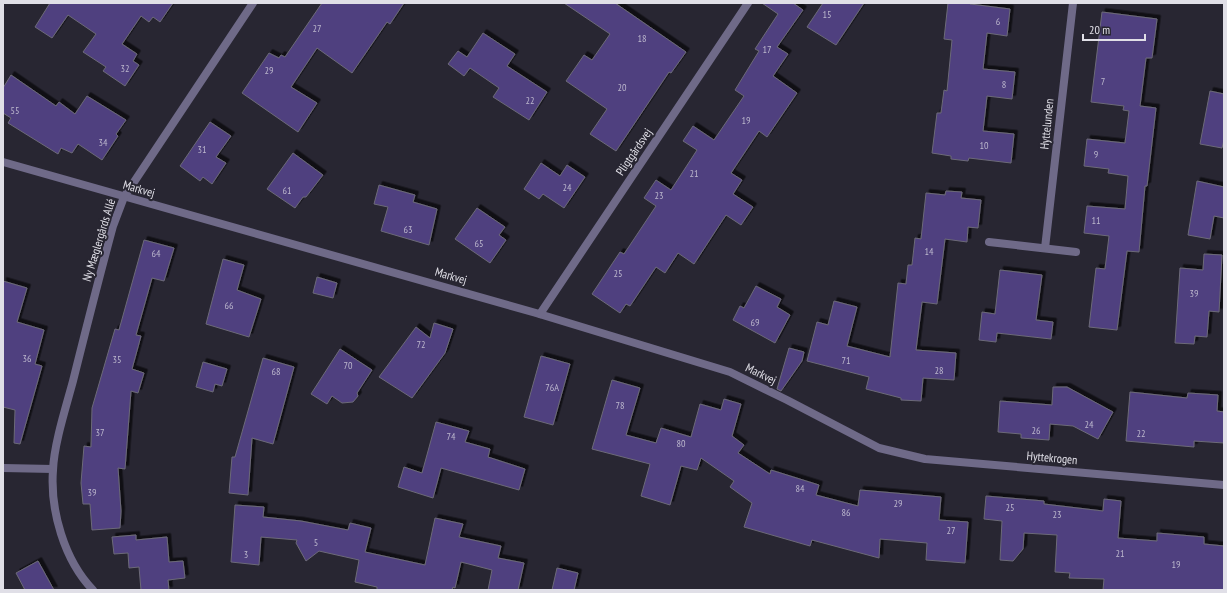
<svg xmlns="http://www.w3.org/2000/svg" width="1227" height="593" viewBox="0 0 1227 593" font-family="'PT Sans Narrow',sans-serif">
<defs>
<filter id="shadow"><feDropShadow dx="3.5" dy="-3.5" stdDeviation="0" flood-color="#0009"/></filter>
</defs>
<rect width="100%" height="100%" fill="#282632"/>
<!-- building -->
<g fill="#4f3f7f" stroke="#6c6a78" filter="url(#shadow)">
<path d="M50,3H173L160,22L153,17L149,22L141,16L122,44L137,54L133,61L139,65L125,86L103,71L106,67L83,52L96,34L68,15L52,38L35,27Z"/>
<path d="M322,3H404L390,24L387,22L352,73L317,48L291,87L317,103L298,132L242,93L269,53L279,58L281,55L285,57Z"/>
<path d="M564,3H615L686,52L671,73L669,72L616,151L590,134L607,109L566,81L584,55L592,60L610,34Z"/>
<path d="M762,3H793L803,10L777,47L788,54L773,76L797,93L767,137L759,131L731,173L742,180L733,194L753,207L741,225L726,215L694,264L678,253L665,273L656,267L630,306L626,304L620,313L592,294L620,252L624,254L656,206L644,198L656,180L671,190L697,150L683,141L693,126L714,140L744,96L735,90L759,51L755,49L778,14Z"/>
<path d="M823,3H864L836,45L807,27Z"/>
<path d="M948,3H971L970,4L1010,9L1007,36L987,33L983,69L1015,72L1012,99L987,96L983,131L1014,134L1011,163L969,158L968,161L951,159V156L932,153L937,113H941L944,90L947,91L952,40L944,39Z"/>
<path d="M1102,12L1157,19L1152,58H1146L1140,106L1156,108L1147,186H1145L1139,252L1127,251L1117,330L1089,327L1096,268L1105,269L1109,236L1084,233L1087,206L1125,209L1128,176L1108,173L1109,169L1084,166L1087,139L1125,143L1129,111L1123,110L1124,106L1091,102Z"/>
<path d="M483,33L515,54L507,66L547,92L529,120L493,97L499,88L470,68L464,76L448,64L458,51L467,57Z"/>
<path d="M11,75L56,106L59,102L75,114L87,96L126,120L116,134L118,136L102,160L78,144L72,153L61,148L58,154L8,123L11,118L3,113V88Z"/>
<path d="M1210,91L1224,94V140L1222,148L1200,144Z"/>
<path d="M210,122L231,136L216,157L226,163L212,184L203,177L200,181L180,166Z"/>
<path d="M293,153L323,175L306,197H303L295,208L267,189Z"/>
<path d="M541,163L560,176L567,165L585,177L564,208L543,194L539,199L524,189Z"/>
<path d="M1197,181L1224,187V218L1214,216L1210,239L1188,235Z"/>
<path d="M379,185L415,195L413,202L437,209L429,245L381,231L388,207L374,204Z"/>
<path d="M946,191L962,192L961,198L981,200L978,228L968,227L967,242L945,239L937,304L922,302L916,350L956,353L954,380L923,378L921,401L901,400V398L866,389L869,377L807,361L817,322L828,325L834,301L857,307L847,346L890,357L898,283L906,284L908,265H912L915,238L921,239L926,193L945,195Z"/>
<path d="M477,208L505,227L499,235L506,240L490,263L455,239Z"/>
<path d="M144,240L174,248L164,281L152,278L136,335L141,336L132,369L144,373L138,393L131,391L125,469L118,468L121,511L120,528L92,530L90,504H83L81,483L84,446L91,447L92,408L115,329L119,330Z"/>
<path d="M1204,254L1222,255L1219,312L1209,311L1207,337L1195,336L1194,344L1175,343L1180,268L1203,270Z"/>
<path d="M223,259L244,265L237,290L261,299L249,337L206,324Z"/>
<path d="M1000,270L1042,275L1036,320L1053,322L1051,339L997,333L996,342L979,340L982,312L995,314Z"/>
<path d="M317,277L337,283L333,298L313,293Z"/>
<path d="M3,281L27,288L17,322L44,330L35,364L42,366L20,444L14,443L15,410L3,407Z"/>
<path d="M756,286L781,299L777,307L790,315L775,343L733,320L740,306L744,308Z"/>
<path d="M434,323L453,329L445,353L412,398L379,377L416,327L430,338Z"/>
<path d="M789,348L804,352L802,361L781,391L777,389Z"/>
<path d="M340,349L372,370L357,393L358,396L353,402L342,403L332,396L327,404L311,394Z"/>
<path d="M541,356L570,364L553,425L524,417Z"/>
<path d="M263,358L294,367L273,444L252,438L248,495L229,493L232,457H235Z"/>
<path d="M203,362L227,369L222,386L215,384L213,392L196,387Z"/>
<path d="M612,380L640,388L626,435L656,443L661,428L691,437L700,404L721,410L724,399L741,404L732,436L744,445L738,453L770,474L771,470L819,485L816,495L858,506L860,490L941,497L939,520L968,522L965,563L926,560L927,543L880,539L879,558L812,540L810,546L744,527L752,503L730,487L734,481L701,458L697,470L681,466L670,505L641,496L650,464L592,449Z"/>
<path d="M1053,387H1067L1113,412L1098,439L1073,426L1050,424L1049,440L1021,438V434L998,432L1000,401L1052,405Z"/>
<path d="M1130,392L1187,398L1188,393L1218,395L1217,411L1224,412V443L1194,441V447L1126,441Z"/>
<path d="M436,422L469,431L465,442L490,449L488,457L525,469L519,490L441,468L433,498L398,487L404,467L422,473Z"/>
<path d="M986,496L1044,501V504L1103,511L1104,499L1121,501L1118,538L1157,541V533L1204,537V544L1224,546V590H1103L1104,579L1069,578L1070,573L1055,572L1057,535L1024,533L1023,549L1013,561L1000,560L1002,521L984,519Z"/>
<path d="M235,505L264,507L263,517L301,521L348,530L350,523L371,528L365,552L425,565L435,518L463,524L459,537L501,546L498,558L524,563L518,590H488L492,570L461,562L455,588L453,587L452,590H377V587L355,582L359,560L319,551L306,561L296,543L297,540L261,537L259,565L231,562Z"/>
<path d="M136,535V540L167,537L169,562L183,561L185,578L168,580L169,590H141L139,567L129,568L128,553L114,554L112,537Z"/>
<path d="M38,561L54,590H25L16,573Z"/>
<path d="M557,568L578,573L574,590H552Z"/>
</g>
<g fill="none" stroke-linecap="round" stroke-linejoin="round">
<!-- street -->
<g stroke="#6f6a88" stroke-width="8">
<path d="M3,162L536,313L730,372L787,400L879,448L925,459L1224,485"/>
<path d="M989,242L1076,252"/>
<path d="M1045,248L1073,3"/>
<path d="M540,314L748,3"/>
<path d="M3,468L53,469"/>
<path d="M93,590C64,560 50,510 53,470C54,444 66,407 73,381C86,329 99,278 113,226L124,197L253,3"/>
</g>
</g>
<g text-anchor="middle" stroke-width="4" stroke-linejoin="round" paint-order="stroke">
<!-- number labels -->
<g font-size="10" fill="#bcb7cd">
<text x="827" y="18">15</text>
<text x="998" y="25">6</text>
<text x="317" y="32">27</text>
<text x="642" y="42">18</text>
<text x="767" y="53">17</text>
<text x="125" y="72">32</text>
<text x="269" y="74">29</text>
<text x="1103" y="85">7</text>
<text x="1004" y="88">8</text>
<text x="622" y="91">20</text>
<text x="530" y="104">22</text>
<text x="15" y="114">55</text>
<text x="746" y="124">19</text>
<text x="103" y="146">34</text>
<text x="984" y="149">10</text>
<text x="202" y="153">31</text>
<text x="1096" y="158">9</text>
<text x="694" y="177">21</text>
<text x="567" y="191">24</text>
<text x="287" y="194">61</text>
<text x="659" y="199">23</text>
<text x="1096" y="224">11</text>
<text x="408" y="233">63</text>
<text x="479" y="247">65</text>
<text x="929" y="255">14</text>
<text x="156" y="257">64</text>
<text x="618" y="277">25</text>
<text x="1194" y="297">39</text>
<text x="229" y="309">66</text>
<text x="755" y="326">69</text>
<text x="421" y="348">72</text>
<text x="27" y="362">36</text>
<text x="117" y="363">35</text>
<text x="846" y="364">71</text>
<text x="348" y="369">70</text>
<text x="939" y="374">28</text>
<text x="276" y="375">68</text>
<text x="552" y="391">76A</text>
<text x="620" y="409">78</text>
<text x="1089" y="428">24</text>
<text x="1036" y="434">26</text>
<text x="100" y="436">37</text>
<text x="1141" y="437">22</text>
<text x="451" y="440">74</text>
<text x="681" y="447">80</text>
<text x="800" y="492">84</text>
<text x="92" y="496">39</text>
<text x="898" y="507">29</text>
<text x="1010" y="511">25</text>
<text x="846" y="516">86</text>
<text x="1057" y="518">23</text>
<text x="951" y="534">27</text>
<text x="316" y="546">5</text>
<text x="1120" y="557">21</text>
<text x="246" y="558">3</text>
<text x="1176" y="568">19</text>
</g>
<!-- street labels -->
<g font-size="12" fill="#e0dfe7" stroke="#282632">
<text transform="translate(1047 124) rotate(-84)" y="4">Hyttelunden</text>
<text transform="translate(634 152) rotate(-56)" y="4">Pligtgårdsvej</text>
<text transform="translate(139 189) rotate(16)" y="4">Markvej</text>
<text transform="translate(99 240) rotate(-73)" y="4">Ny Mæglergårds Allé</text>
<text transform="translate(451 276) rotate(16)" y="4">Markvej</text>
<text transform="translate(761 374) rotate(26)" y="4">Markvej</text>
<text transform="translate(1052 458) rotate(5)" y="4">Hyttekrogen</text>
</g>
</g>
<!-- border -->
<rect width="1227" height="593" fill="none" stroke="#e0dfe7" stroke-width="8"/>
<!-- scale -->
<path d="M1083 34v6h62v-6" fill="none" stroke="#e0dfe7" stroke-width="2"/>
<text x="1089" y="34" font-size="12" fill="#e0dfe7" stroke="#282632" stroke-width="3" paint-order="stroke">20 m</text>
</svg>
